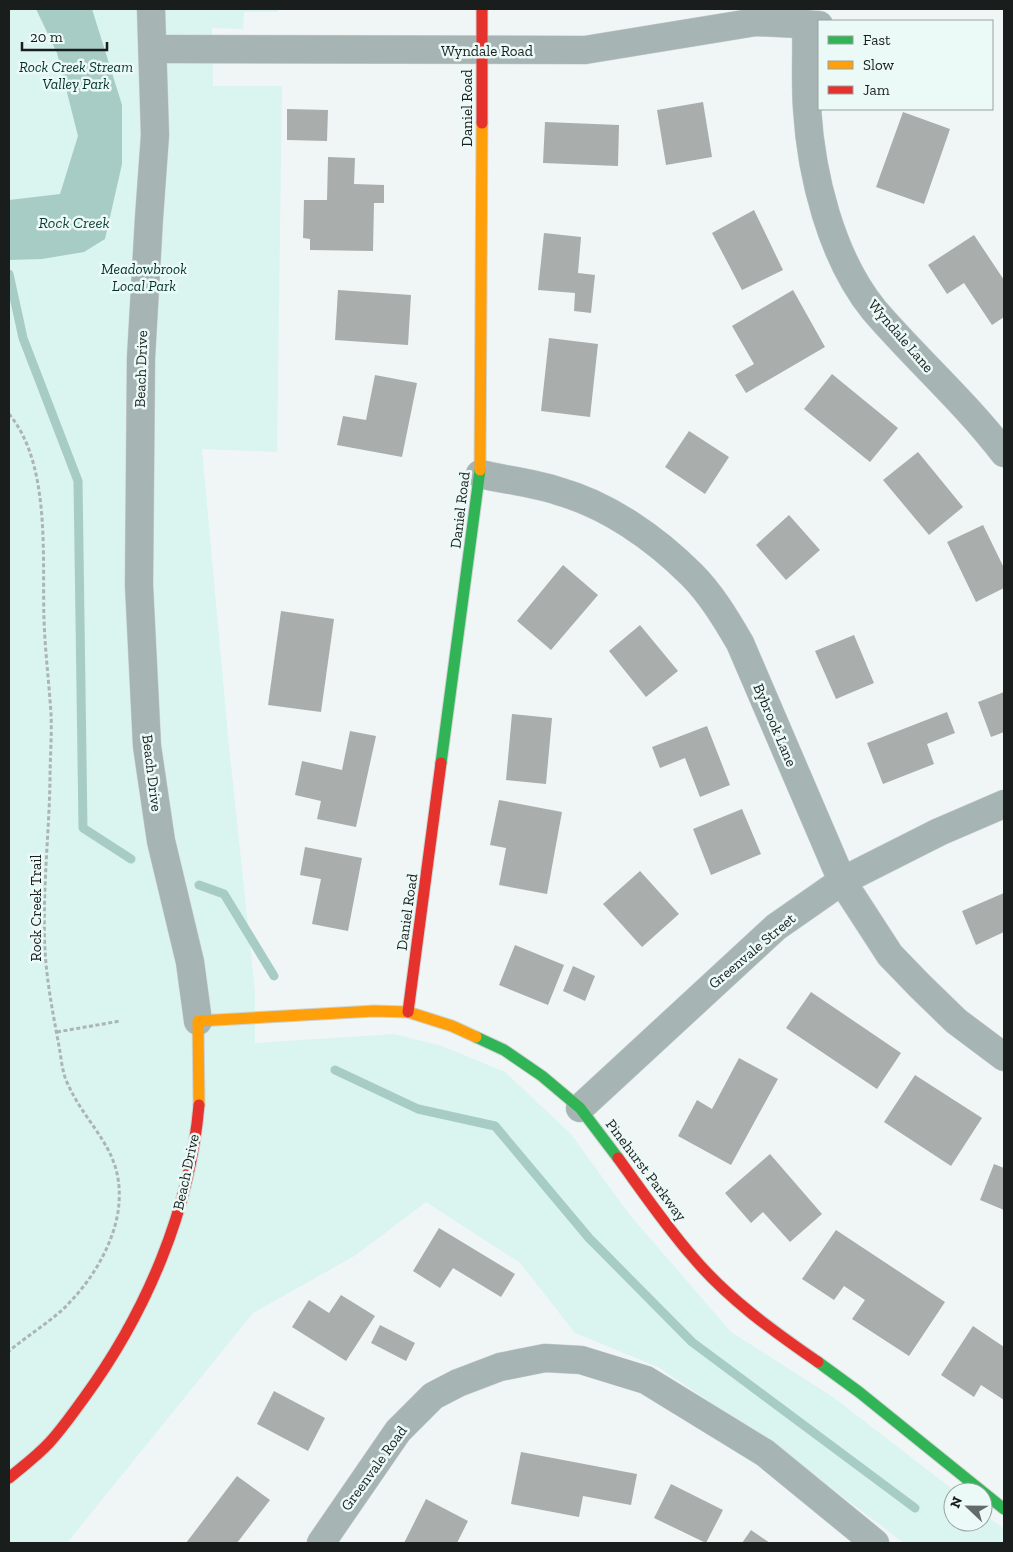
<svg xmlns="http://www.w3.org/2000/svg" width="1013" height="1552" viewBox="0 0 1013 1552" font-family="'Zilla Slab',serif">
<rect width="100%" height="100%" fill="#f0f6f5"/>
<!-- green -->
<path fill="#daf4f0" d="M9,9H278V12H244L243,29L212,28L213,86H282L277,452L202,449L229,746L255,992V1043L394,1034L442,1046L505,1072L571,1134L629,1214L731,1332L833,1397L956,1492H953V1522H983V1513L1004,1529V1543H904L775,1446L658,1367L575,1333L520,1263L426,1202L356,1255L253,1313L67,1543H9Z"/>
<!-- water -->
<path fill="#a7ccc5" d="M36,9H92L122,105V164L105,239L84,252L42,259L9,260V200L60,194L78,136L57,53Z"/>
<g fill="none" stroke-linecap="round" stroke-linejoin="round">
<!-- stream -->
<g stroke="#a7ccc5" stroke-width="9">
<path d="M9,274L23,338L78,481L83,828L131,859"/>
<path d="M199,885L224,894L274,976"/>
<path d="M335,1070L418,1109L495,1126L589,1238L692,1342L915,1508"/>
</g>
</g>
<!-- building -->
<g fill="#a9aead">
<path d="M703,102L712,157L666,165L657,110Z"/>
<path d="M287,109L328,110L327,141L287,140Z"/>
<path d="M903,112L950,129L924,204L876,187Z"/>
<path d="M545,122L619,125L618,166L543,163Z"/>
<path d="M328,157L355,158L354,184L384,185V203H374L373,251L310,250V239L303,238L304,200H327Z"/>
<path d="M754,210L783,270L742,290L712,233Z"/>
<path d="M544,233L581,237L578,273L595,275L591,313L574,311L575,293L538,290Z"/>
<path d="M974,235L1004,280V317L992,325L964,283L947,294L928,265Z"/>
<path d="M338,290L411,295L408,345L335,340Z"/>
<path d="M793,290L825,347L746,393L735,375L754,364L732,326Z"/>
<path d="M549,338L598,344L590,417L541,411Z"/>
<path d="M832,374L898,428L870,462L804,409Z"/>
<path d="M375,375L417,383L402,457L337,445L343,416L366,420Z"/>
<path d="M689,431L729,457L705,494L665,467Z"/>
<path d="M918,452L963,507L929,535L883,480Z"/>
<path d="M789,515L820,550L786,580L756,545Z"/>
<path d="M983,525L1004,568V588L976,602L947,542Z"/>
<path d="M563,565L598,595L551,650L517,621Z"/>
<path d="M281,611L334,619L321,712L268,705Z"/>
<path d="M640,625L678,671L646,697L609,651Z"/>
<path d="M854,635L874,683L836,699L815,651Z"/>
<path d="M1004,692V732L991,737L978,702Z"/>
<path d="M947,712L955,733L927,744L934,764L883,784L867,743Z"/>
<path d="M512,714L552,718L546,784L506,780Z"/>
<path d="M707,726L730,785L700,797L685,758L660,768L652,747Z"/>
<path d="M350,731L376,736L356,827L317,819L321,801L295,795L302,761L342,770Z"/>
<path d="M499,800L562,812L547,894L499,885L506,848L490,845Z"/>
<path d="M742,809L761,854L711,875L693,829Z"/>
<path d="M305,847L362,858L348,931L312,924L321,879L300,875Z"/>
<path d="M640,871L679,914L642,947L603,904Z"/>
<path d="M1004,893V932L976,945L962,911Z"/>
<path d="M515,945L564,965L548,1005L499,985Z"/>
<path d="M573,966L595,976L585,1001L563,991Z"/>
<path d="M811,992L901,1053L877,1089L786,1028Z"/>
<path d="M739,1058L778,1079L731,1165L678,1136L697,1100L712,1109Z"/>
<path d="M915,1075L982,1118L951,1166L884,1122Z"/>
<path d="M770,1154L822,1214L790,1242L763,1212L751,1223L725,1193Z"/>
<path d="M994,1164L1004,1168V1210L980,1200Z"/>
<path d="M439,1228L515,1274L501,1297L453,1268L440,1288L413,1271Z"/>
<path d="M836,1230L945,1302L909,1356L852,1319L865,1300L844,1286L834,1300L802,1279Z"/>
<path d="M341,1295L375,1316L346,1361L292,1327L309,1300L329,1313Z"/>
<path d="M380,1325L415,1343L406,1361L371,1343Z"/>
<path d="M973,1326L1004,1347V1400L981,1385L974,1397L941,1375Z"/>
<path d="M274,1391L325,1418L308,1451L257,1424Z"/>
<path d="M521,1452L637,1474L631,1505L583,1496L579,1517L511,1504Z"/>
<path d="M237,1476L270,1500L237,1543H186Z"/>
<path d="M671,1484L723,1510L706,1543L654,1518Z"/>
<path d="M426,1499L468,1521L457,1543H404Z"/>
<path d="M751,1530L770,1543H742Z"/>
</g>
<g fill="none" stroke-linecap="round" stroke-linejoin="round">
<!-- street casing -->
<g stroke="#ced3d2" stroke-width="29">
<g id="street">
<path d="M151,9L155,135L149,218L141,358L139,585L147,746L161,841L190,962L198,1021"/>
<path d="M806,24C807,52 805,80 807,108C811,175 831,257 874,310C916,359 965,402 1004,453"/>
<path d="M153,49L585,50L756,22L819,25"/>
<path d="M480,474C506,480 533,483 558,491C608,505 655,538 692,575C711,594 726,619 740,643L842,881L890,955L920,986L956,1021L1004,1057"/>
<path d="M580,1108L776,927L842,881L939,832L1004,804"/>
<path d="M321,1543L398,1431L433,1396L458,1383L500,1367L545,1358L581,1360L646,1380L765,1453L875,1543"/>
</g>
</g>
<!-- fast casing -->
<g stroke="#ced3d2" stroke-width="13">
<g id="fast">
<path d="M441,763L480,470"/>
<path d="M476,1037L504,1050L542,1076L580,1108L618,1158"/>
<path d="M818,1362L859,1392L1004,1509"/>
</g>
</g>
<!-- slow casing -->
<g stroke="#ced3d2" stroke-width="13">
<g id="slow">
<path d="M480,470L482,123"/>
<path d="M199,1105L198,1021L374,1011L408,1012L452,1026L476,1037"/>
</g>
</g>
<!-- jam casing -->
<g stroke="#ced3d2" stroke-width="13">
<g id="jam">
<path d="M482,123V9"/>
<path d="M408,1012L441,763"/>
<path d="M618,1158C642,1191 665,1225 692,1256C727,1298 773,1331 818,1362"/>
<path d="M9,1478C22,1467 37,1456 49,1443C62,1429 73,1413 84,1398C146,1313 190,1210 199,1105"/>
</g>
</g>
<!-- path -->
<g stroke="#abb5b4" stroke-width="3" stroke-dasharray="4 2.5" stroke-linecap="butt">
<path d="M9,414C51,464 42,557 44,619C45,651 49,682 51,714C52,736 50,758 50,780C49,836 42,895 45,951C47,983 53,1014 59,1046C61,1057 62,1070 66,1080C87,1130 127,1149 118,1212C112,1249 88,1286 61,1311C45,1325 26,1337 9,1351"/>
<path d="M57,1032L120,1021"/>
</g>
<!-- street -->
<use href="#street" stroke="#a6b5b3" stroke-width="28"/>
<!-- fast -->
<use href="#fast" stroke="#30b455" stroke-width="11"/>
<!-- slow -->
<use href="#slow" stroke="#ff9f0a" stroke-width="11"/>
<!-- jam -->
<use href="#jam" stroke="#e5322d" stroke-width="11"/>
</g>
<g text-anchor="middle" stroke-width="5" stroke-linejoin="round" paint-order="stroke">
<!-- street labels -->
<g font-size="15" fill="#191e1d" stroke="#ecfaf7">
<text x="487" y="56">Wyndale Road</text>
<text transform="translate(467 108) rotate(-90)" y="5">Daniel Road</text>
<text transform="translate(901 336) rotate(49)" y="5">Wyndale Lane</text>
<text transform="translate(141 369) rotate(-88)" y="5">Beach Drive</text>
<text transform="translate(460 510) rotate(-83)" y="5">Daniel Road</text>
<text transform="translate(775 725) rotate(67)" y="5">Bybrook Lane</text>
<text transform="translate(152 773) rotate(83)" y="5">Beach Drive</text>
<text transform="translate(36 908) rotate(-90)" y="5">Rock Creek Trail</text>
<text transform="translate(407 912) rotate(-82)" y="5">Daniel Road</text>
<text transform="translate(752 951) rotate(-40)" y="5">Greenvale Street</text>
<text transform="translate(646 1170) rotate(53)" y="5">Pinehurst Parkway</text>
<text transform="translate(186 1172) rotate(-78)" y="5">Beach Drive</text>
<text transform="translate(374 1468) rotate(-54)" y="5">Greenvale Road</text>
</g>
<!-- park labels -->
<g font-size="15" font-style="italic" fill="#01332d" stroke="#ecfaf7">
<text x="76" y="72">Rock Creek Stream<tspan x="76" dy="17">Valley Park</tspan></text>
<text x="144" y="274">Meadowbrook<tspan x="144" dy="17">Local Park</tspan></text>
</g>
<!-- water labels -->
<g font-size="16" font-style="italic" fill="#0d3c36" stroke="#ecfaf7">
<text x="74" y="228">Rock Creek</text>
</g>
</g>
<!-- border -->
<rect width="1013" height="1552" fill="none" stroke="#191e1d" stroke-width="20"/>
<!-- legend -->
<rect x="818" y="20" width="175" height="90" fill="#ecfaf7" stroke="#98a2a0"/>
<rect x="828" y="36" width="25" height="8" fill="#30b455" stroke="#98a2a0"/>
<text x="863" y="45" font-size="15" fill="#191e1d">Fast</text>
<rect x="828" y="61" width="25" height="8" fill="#ff9f0a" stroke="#98a2a0"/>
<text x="863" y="70" font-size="15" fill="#191e1d">Slow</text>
<rect x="828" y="86" width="25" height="8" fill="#e5322d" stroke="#98a2a0"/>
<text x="863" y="95" font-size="15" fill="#191e1d">Jam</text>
<!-- north arrow -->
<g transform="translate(968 1507) rotate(292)"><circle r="24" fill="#ecfaf7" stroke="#98a2a0"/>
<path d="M0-4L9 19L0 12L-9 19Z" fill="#646a69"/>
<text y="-8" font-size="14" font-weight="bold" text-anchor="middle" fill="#191e1d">N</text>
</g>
<!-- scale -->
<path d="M22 42v8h85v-8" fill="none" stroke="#191e1d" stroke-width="2.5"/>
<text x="30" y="42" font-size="15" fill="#191e1d" stroke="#ecfaf7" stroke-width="4" paint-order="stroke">20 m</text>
</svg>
